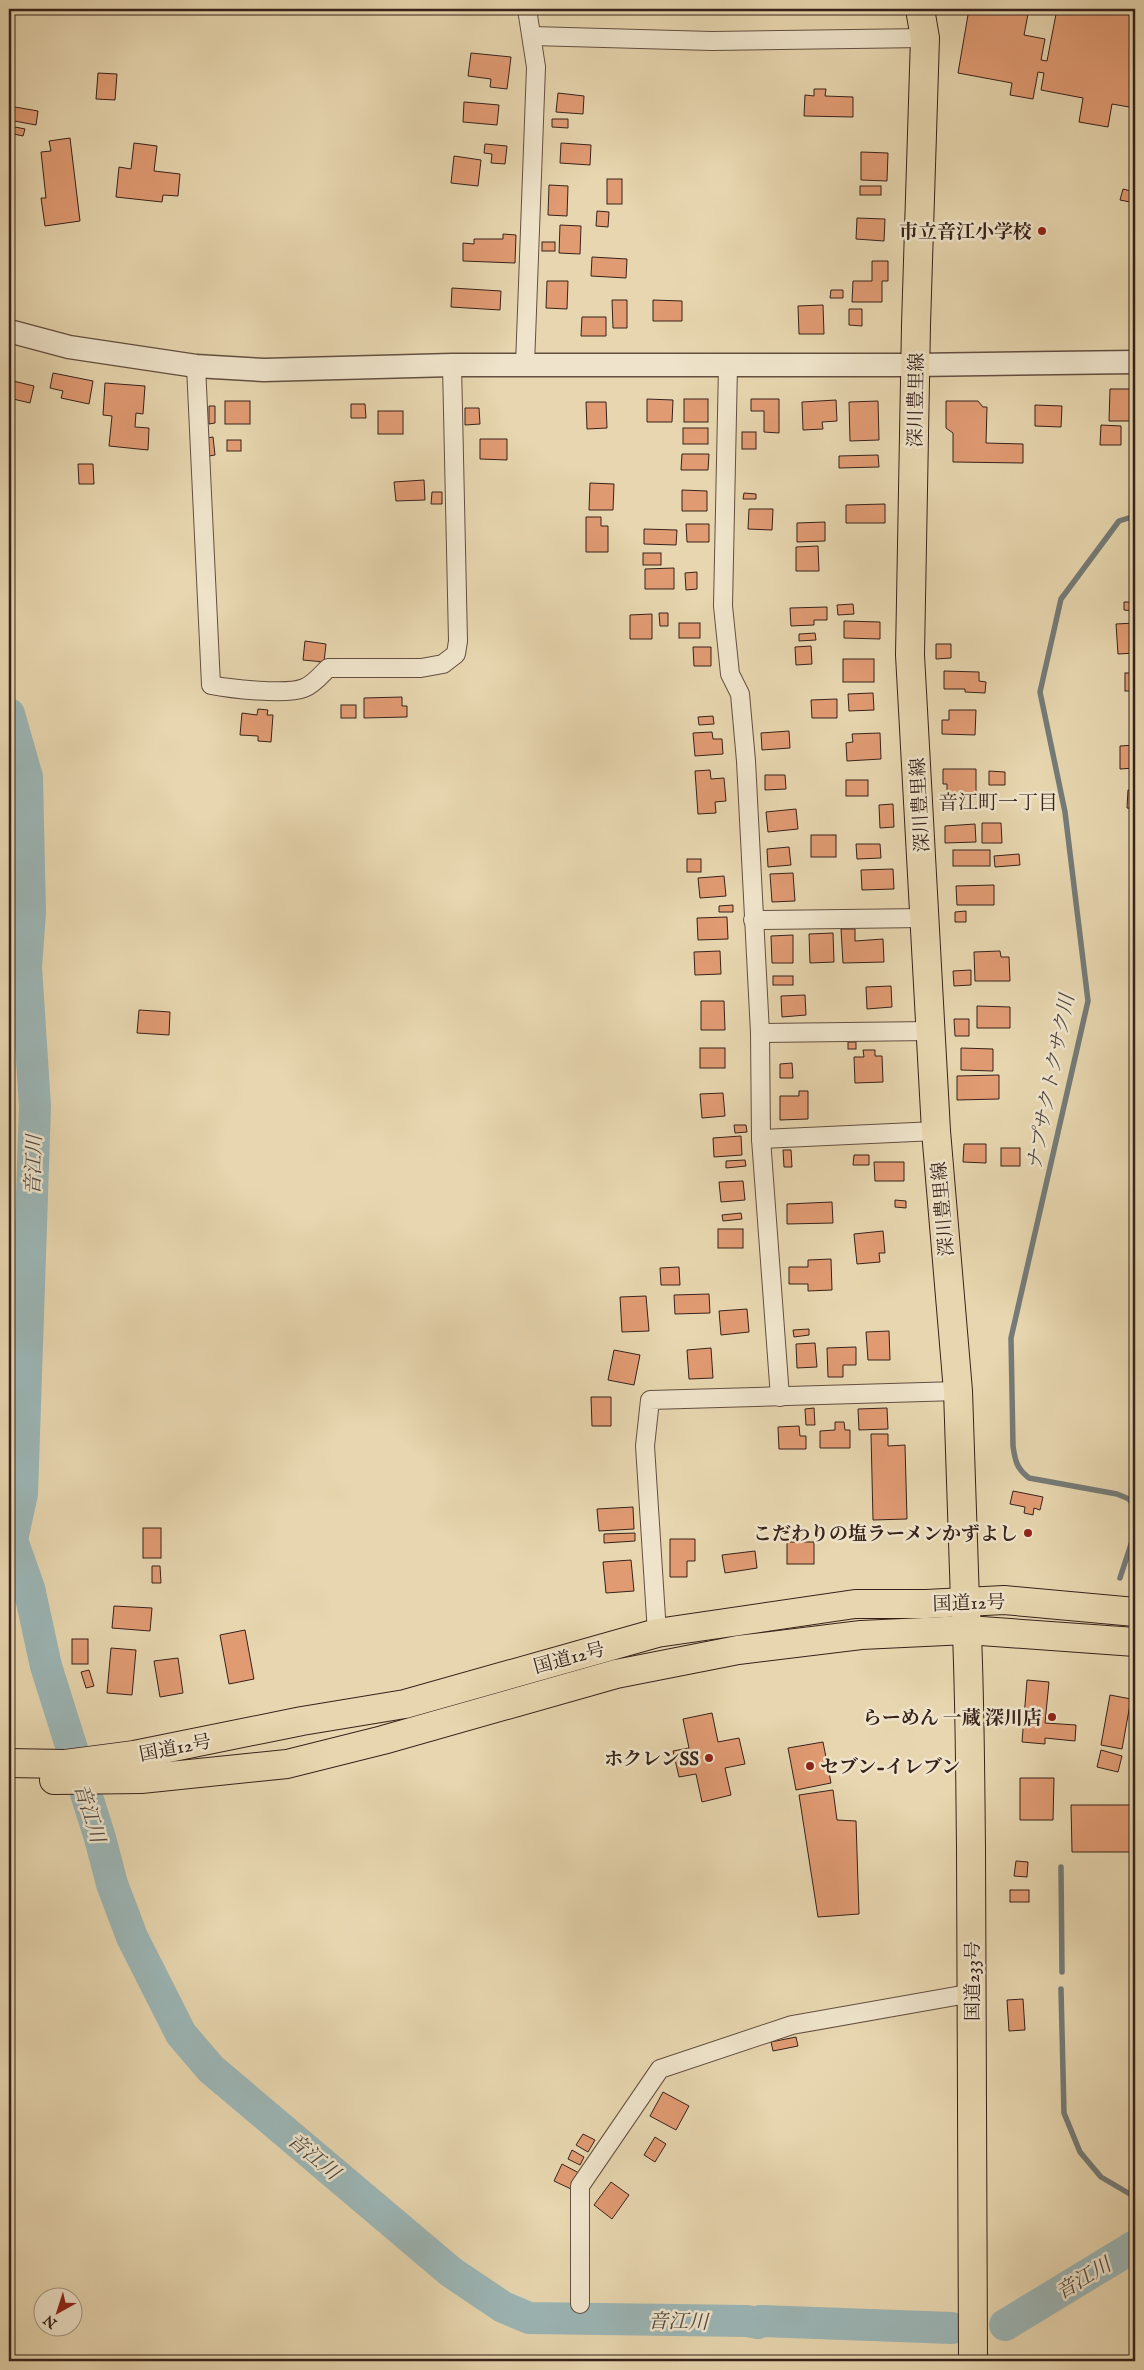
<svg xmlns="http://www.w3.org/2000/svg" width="1144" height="2370" viewBox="0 0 1144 2370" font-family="'IM FELL English','Noto Serif JP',serif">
<rect width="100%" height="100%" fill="#e7d6af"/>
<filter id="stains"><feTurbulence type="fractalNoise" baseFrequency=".004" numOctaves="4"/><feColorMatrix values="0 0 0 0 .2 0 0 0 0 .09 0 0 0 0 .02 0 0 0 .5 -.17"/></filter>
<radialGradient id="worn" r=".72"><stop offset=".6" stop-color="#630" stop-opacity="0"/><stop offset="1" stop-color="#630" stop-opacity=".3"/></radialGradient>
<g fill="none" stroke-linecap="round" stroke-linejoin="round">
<!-- stream -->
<g stroke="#747b78" stroke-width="5.5">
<path d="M1135,516L1119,521L1061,599L1040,692L1065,812L1088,1001L1011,1338L1013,1446C1015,1461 1017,1469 1029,1478L1117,1494L1129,1499L1135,1508"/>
<path d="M1120,1578L1135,1532"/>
<path d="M1061,1867L1062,1972"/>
<path d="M1061,1989L1064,2113L1080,2152L1101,2177L1135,2197"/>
</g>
<!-- river -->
<g stroke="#9cb6b6" stroke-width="32">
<path d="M9,714L27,777L30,913L26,967L35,1106L22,1494L9,1553"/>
<path d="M12,1540L29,1588L46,1666L100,1838L112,1884L132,1937L181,2034L211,2069L451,2272L503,2307L529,2318L747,2321L758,2323L760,2321L952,2328"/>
<path d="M1005,2325L1135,2246"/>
</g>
</g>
<!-- building -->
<g fill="#e19b73" stroke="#37221b">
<path d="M969,9H1029L1024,35L1045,39L1041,60L1047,61L1057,9H1098L1135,16V108L1112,104L1108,127L1079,122L1083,98L1041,90L1044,73L1038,72L1033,99L1010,95L1012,83L958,73Z"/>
<path d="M471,53L511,57L507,89L490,87L491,79L468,76Z"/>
<path d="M98,73L117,74L115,100L96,99Z"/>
<path d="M814,89H826L825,96L853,97V117L804,116L805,95L814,96Z"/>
<path d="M558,93L584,96L583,114L556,112Z"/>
<path d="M464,102L499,105L497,125L463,122Z"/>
<path d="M9,106L38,111L36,125L9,120Z"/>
<path d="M552,119H568V128L552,127Z"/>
<path d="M10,126L25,129L23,136L9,133Z"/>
<path d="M70,138L80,221L45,226L41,198H46L41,152L51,151L49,141Z"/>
<path d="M134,143L157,146L154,171L180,174L178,196L163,195L162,202L116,197L119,167L131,169Z"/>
<path d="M561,143L591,145L590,165L560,163Z"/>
<path d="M485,144L507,146L505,164L491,163L492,154L484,153Z"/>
<path d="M861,152L888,153L887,181L861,180Z"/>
<path d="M454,156L481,160L478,186L451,183Z"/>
<rect x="607" y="179" width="15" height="25"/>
<path d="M549,185L568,186L567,216L548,215Z"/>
<rect x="860" y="186" width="21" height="9"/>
<path d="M1123,189L1135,192V203L1120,200Z"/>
<path d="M597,211L609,212L608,227L596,226Z"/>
<path d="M857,218L885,219L884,241L856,239Z"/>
<path d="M560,225L581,226L580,254L559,253Z"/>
<path d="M503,234L516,235L515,263L463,261V243L474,244V239H503Z"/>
<rect x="542" y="242" width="13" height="9"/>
<path d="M592,257L627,259L626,278L591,276Z"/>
<path d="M872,261H888V281H882V302H852L853,281H872Z"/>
<path d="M547,281H568L567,309L546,308Z"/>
<path d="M452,288L501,291L500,310L451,307Z"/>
<path d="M831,290H843V298H830Z"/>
<path d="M612,300H627V328H613Z"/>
<path d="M653,300L682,301V321H653Z"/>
<path d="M823,305L824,334H799L798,306Z"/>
<path d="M849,309H862V326L849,325Z"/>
<path d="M582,317H606V336H581Z"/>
<path d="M53,373L93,381L89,404L61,398L63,391L50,388Z"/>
<path d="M9,380L34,386L30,403L9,398Z"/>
<path d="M105,383L145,386L143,414L136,413L135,427L149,428L148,450L109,446L112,416L103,415Z"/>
<path d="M1110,389H1134L1133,421H1109Z"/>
<path d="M647,399L673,400L672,422H647Z"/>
<rect x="684" y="399" width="24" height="23"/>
<path d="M751,399H779V433L764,432V411H751Z"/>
<path d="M836,400L837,421L822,422L823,429L803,430L802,402Z"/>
<rect x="225" y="401" width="25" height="23"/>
<path d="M878,401L879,440L850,441L849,402Z"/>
<path d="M946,401H978L983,407H987L986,443L1023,444V463L953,462V433L946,428Z"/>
<path d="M586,402H606L607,428L587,429Z"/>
<path d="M351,404H365L366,418H351Z"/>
<path d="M1035,405L1062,406L1061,427L1035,426Z"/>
<path d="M209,406H215V423L209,424Z"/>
<path d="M465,408H479L480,424L465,425Z"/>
<rect x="378" y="411" width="25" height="23"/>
<path d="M1101,425L1121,426V445H1100Z"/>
<rect x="683" y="428" width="25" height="16"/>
<rect x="742" y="432" width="14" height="17"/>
<path d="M213,437L215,455L209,456L206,438Z"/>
<path d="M480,439H507V460L480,459Z"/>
<rect x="227" y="440" width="14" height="11"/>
<path d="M682,454H709L708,470H681Z"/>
<path d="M878,455L879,467L839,468V456Z"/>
<path d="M78,464H93L94,484H79Z"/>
<path d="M424,480L425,500L396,501L394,482Z"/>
<path d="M590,483L614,484L613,510H589Z"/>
<path d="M682,490L707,491V511H682Z"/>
<path d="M432,492H442V504H431Z"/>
<path d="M744,493L756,494V499H743Z"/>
<path d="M885,504V523H846V505Z"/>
<path d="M749,509H773L772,530L748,529Z"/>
<path d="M586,517H601V526H608V552H586Z"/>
<path d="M825,522V541L797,542V523Z"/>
<path d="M686,524H709V542H687Z"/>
<path d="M644,529L677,530L676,545L644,544Z"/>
<path d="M818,546L819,571H796V547Z"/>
<rect x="643" y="553" width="18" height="12"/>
<path d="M674,568V589H645V569Z"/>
<path d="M697,572V589L686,590L685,573Z"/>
<path d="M1124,602H1135V611L1124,610Z"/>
<path d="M853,604L854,614L838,615L837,605Z"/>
<path d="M827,607V620H814V625L791,626L790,608Z"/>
<path d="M659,613H668V626H660Z"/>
<path d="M652,614V639H630V615Z"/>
<path d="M844,621L880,622V639L844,638Z"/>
<rect x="679" y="623" width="21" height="15"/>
<path d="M1135,623V653L1118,654L1116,624Z"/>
<path d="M815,633L816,640L799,641V634Z"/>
<path d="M305,641L326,644L324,662L303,660Z"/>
<path d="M936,644H951V658L936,659Z"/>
<path d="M811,646L812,664L796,665L795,647Z"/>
<path d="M693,647H711V666H694Z"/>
<rect x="843" y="659" width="31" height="23"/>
<path d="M944,671L979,672V681L986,682L985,693L965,692V689H944Z"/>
<rect x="1125" y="673" width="10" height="18"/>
<path d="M873,693L874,710L849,711L848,694Z"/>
<path d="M402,697V706H407V717L364,718V698Z"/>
<path d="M837,699V718H812L811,700Z"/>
<rect x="341" y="705" width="15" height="13"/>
<path d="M258,709L268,710L267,715H273L271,742L258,741V736L240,735L242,713L257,715Z"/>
<path d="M949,710H976L975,735L942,734V720H949Z"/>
<path d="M713,716L714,724L699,725L698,717Z"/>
<path d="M789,731L790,748L762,750L761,733Z"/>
<path d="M712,732L713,739H722L723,754L695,756L693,733Z"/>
<path d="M880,733L881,759L847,761L846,743L853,742L852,734Z"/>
<path d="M1135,745V768L1120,769V746Z"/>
<path d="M943,769H976V797H947V784H943Z"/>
<path d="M710,770L711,779L724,778L726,801L715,802L716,813L698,814L695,771Z"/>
<path d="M989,771L1005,772V785H989Z"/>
<path d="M765,775H785L786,789L765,790Z"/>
<rect x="846" y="780" width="22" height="16"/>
<path d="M1128,790H1135V809L1127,808Z"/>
<path d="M893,804L894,827L880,828L879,805Z"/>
<path d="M796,809L798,829L768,832L766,812Z"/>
<path d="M982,823H1001L1002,843H982Z"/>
<path d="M975,824L976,842L945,843V826Z"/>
<rect x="811" y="835" width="25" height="22"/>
<path d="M856,844H880L881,858L857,859Z"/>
<path d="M789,847L791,865L768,867L767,849Z"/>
<rect x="953" y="850" width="37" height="16"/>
<path d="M1019,854L1020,865L995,867L994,856Z"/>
<rect x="687" y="859" width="14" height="13"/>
<path d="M893,869L894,889L862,890L861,870Z"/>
<path d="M793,873L795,901L772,902L770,874Z"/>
<path d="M724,876L726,896L700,898L698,878Z"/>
<path d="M994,885V905H957L956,886Z"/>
<path d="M733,905V912H719V906Z"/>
<path d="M966,911V922H955V912Z"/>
<path d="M727,917L728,939L698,940L697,918Z"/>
<path d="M841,929H855V941L883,939L884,962L843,963Z"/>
<path d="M833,933L834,962L810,963L809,934Z"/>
<path d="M793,935V963H772L771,936Z"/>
<path d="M720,951L721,974L695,975L694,952Z"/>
<path d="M1000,951L1001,957H1009L1010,981H975L974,952Z"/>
<path d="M971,970V985L954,986L953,971Z"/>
<rect x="773" y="976" width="20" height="9"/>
<path d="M891,986L892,1007L867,1009L866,987Z"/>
<path d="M805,995L806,1015L782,1017L781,996Z"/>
<path d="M701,1001H724L725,1030H701Z"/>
<path d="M977,1006L1010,1007V1028H977Z"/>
<path d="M139,1010L170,1012L169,1035L137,1033Z"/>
<path d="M954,1019H969V1036H955Z"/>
<rect x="848" y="1042" width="8" height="7"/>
<rect x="700" y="1048" width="25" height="20"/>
<path d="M961,1048L993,1049V1071L961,1070Z"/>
<path d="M863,1050H875V1056H882L883,1082L855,1083L854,1057H864Z"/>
<path d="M792,1063L793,1078H780V1064Z"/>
<path d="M999,1075V1099L957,1100V1076Z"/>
<path d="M799,1091H808V1119L780,1120V1096H799Z"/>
<path d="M723,1093L725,1116L702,1118L700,1094Z"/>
<path d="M734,1125H746L747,1132L735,1133Z"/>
<path d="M741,1136L742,1155L714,1157L713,1138Z"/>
<path d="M964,1144H986V1163L963,1162Z"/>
<rect x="1001" y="1148" width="19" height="18"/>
<path d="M783,1150H791L792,1167H784Z"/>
<path d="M854,1155H869V1165H853Z"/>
<path d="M745,1160L746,1166L726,1168V1161Z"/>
<path d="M874,1162H904V1181H875Z"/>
<path d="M743,1181L745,1200L721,1202L719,1182Z"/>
<path d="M895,1200L906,1201V1208L895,1207Z"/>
<path d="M832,1202L833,1223L787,1224V1204Z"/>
<path d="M741,1213L742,1219L723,1221L722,1215Z"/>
<rect x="718" y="1229" width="25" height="19"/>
<path d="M883,1231L885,1253H879L880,1262L857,1264L854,1234Z"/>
<path d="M831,1259L832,1290L808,1291V1284H789V1267H808V1260Z"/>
<path d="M679,1267L680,1285H661L660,1268Z"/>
<path d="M709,1294L710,1313L675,1314L674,1295Z"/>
<path d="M646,1296L649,1331L622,1332L620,1297Z"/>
<path d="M747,1309L749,1332L721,1335L719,1311Z"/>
<path d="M809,1329V1335L794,1337L793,1330Z"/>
<path d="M889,1331L890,1360H868L866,1332Z"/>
<path d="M815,1343L817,1367L797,1368L796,1344Z"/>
<path d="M856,1347V1365H843V1377H828L827,1348Z"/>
<path d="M711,1348L713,1378L689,1379L687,1350Z"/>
<path d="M614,1350L640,1355L634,1385L608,1380Z"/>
<path d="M591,1397H611V1426H592Z"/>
<path d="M814,1408L815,1425H806L805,1409Z"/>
<path d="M887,1408L888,1429L859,1430L858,1409Z"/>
<path d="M835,1422H844L845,1430H850V1448H820V1431L835,1430Z"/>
<path d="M799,1426L800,1436H806V1449H779L778,1427Z"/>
<path d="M871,1434H888V1446L905,1445L907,1519L873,1520Z"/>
<path d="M1013,1491L1043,1497L1040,1510L1034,1508L1033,1515L1024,1513L1025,1507L1010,1504Z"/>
<path d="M633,1507L634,1529L599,1531L597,1509Z"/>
<rect x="143" y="1528" width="18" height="30"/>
<path d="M635,1533V1541L604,1543V1534Z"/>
<path d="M670,1539H695V1561H687V1577H670Z"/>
<rect x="787" y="1542" width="27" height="22"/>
<path d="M755,1551L757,1568L725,1573L722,1555Z"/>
<path d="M631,1560L634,1591L606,1593L603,1562Z"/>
<path d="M152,1566H160L161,1583H152Z"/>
<path d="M114,1606L152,1608L150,1631L112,1628Z"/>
<path d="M245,1630L254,1679L229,1684L220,1635Z"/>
<rect x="72" y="1639" width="16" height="25"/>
<path d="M111,1648L136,1650L132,1695L107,1693Z"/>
<path d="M178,1658L183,1693L160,1697L154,1661Z"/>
<path d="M89,1670L94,1686L86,1688L81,1672Z"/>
<path d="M1027,1680L1049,1682L1045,1723L1076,1725L1075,1741L1045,1738V1744L1022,1742Z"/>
<path d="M1110,1695L1131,1699L1122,1749L1101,1745Z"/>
<path d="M712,1713L718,1742L739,1738L745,1764L725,1768L731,1795L702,1802L696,1774L679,1777L673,1751L689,1748L683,1719Z"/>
<path d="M823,1742L831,1783L796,1790L788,1748Z"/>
<path d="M1101,1750L1122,1756L1118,1772L1097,1767Z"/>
<path d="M1020,1778H1054L1053,1820H1020Z"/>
<path d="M833,1790L837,1820L856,1821L859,1914L818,1917L799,1795Z"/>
<path d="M1071,1805H1135V1852H1072Z"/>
<path d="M1016,1861L1028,1862L1027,1877L1014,1876Z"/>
<rect x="1010" y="1890" width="19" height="12"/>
<path d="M1023,1999L1025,2030L1009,2031L1007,2000Z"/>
<path d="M796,2037L798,2046L773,2051L771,2042Z"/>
<path d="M663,2092L689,2106L676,2130L650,2116Z"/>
<path d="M583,2134L595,2140L588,2152L576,2145Z"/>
<path d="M655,2137L666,2144L655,2162L644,2155Z"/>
<path d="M572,2150L584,2157L580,2165L568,2159Z"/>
<path d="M562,2164L579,2173L571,2189L554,2181Z"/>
<path d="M611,2182L629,2195L612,2219L594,2205Z"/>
</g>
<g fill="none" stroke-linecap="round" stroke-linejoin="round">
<!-- minor casing -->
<g stroke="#634f40" stroke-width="20">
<g id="minor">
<path d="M532,36L712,41L925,38"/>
<path d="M525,365L536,67L527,9"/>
<path d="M196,366L211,685C231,689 287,695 304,688C313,685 322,674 328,668H421L443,664L456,654L458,641L452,365"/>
<path d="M728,366L723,606L730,674L740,694L746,761L760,1033L761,1139L780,1397"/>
<path d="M753,920L925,918"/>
<path d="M760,1033L931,1031"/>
<path d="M761,1139L936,1131"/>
<path d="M657,1633L645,1446L650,1400L958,1391"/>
<path d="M580,2304V2186L660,2069L792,2025L973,1993"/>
</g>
</g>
<!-- tertiary casing -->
<g stroke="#634f40" stroke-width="25">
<path id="tertiary" d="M9,331L69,347L196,366L264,370L452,365H915L1135,362"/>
</g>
<!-- primary casing -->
<g stroke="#37221b" stroke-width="30">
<path id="primary" d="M920,9L925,38L916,325L910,655L936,1131L958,1391L965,1601"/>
</g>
<!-- trunk casing -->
<g stroke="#37221b" stroke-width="30">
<g id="trunk">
<path d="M966,1612C970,1690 970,1769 971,1847C973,2018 971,2190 973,2361"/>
<path d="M9,1763L65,1764L134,1755L302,1721L405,1704L657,1633L855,1604H926L1004,1600L1135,1612"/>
<path d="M54,1780L141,1779L287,1764L383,1740L616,1674L738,1650L861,1635L967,1630L1135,1642"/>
</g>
</g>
<!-- minor -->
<use href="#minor" stroke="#efe4cb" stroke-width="18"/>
<!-- tertiary -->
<use href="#tertiary" stroke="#efe4cb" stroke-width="22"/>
<!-- primary -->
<use href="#primary" stroke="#e7d6af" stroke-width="28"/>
<!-- trunk -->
<use href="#trunk" stroke="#e7d6af" stroke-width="28"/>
</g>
<!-- markers -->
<g fill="#8f2418" stroke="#efe4cb" stroke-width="2">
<circle cx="1042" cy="231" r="5"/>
<circle cx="1028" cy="1533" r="5"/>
<circle cx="1052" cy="1717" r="5"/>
<circle cx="709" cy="1758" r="5"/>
<circle cx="810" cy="1766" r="5"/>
</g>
<g text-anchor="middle" stroke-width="5" stroke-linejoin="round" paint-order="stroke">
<!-- poi labels -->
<g font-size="19" font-weight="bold" fill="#37221b" stroke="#efe4cb" text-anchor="end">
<text x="1032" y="238">市立音江小学校</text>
<text x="1018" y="1540">こだわりの塩ラーメンかずよし</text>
<text x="1042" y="1724">らーめん 一蔵 深川店</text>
<text x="699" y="1765">ホクレンSS</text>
<text x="820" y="1773" text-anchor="start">セブン-イレブン</text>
</g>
<!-- street labels -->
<g font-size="19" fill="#37221b" stroke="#efe4cb">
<text transform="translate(915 400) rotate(-89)" y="7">深川豊里線</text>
<text transform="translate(919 805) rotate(-93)" y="7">深川豊里線</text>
<text transform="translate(942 1209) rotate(-95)" y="7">深川豊里線</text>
<text transform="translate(969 1602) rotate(-2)" y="7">国道12号</text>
<text transform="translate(569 1657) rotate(-15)" y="7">国道12号</text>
<text transform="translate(175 1747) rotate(-11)" y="7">国道12号</text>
<text transform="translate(972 1981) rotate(-90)" y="7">国道233号</text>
</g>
<!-- neighbourhood labels -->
<g font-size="20" fill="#37221b" stroke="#efe4cb">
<text x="998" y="809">音江町一丁目</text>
</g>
<!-- water labels -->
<g font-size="20" font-style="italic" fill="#504742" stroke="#efe4cb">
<text transform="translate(1050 1082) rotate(-79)" y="7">ナプサクトクサク川</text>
<text transform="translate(33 1165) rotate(-88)" y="7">音江川</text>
<text transform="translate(90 1813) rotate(73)" y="7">音江川</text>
<text transform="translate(314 2156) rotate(40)" y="7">音江川</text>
<text transform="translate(1083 2278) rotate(-31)" y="7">音江川</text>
<text transform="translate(678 2321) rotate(1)" y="7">音江川</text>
</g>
</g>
<!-- margin -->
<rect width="1144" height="2370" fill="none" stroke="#e7d6af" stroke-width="30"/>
<rect x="10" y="10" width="1124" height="2350" fill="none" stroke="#37221b" stroke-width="2.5"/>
<rect x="15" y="15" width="1114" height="2340" fill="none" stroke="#37221b"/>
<!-- north arrow -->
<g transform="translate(58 2312) rotate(219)"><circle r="24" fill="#efe4cb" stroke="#a59685"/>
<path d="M0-4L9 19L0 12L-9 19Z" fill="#8f2418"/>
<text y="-8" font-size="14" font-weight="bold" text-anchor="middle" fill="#37221b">N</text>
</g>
<rect width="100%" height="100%" filter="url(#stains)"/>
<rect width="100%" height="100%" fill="url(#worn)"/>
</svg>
